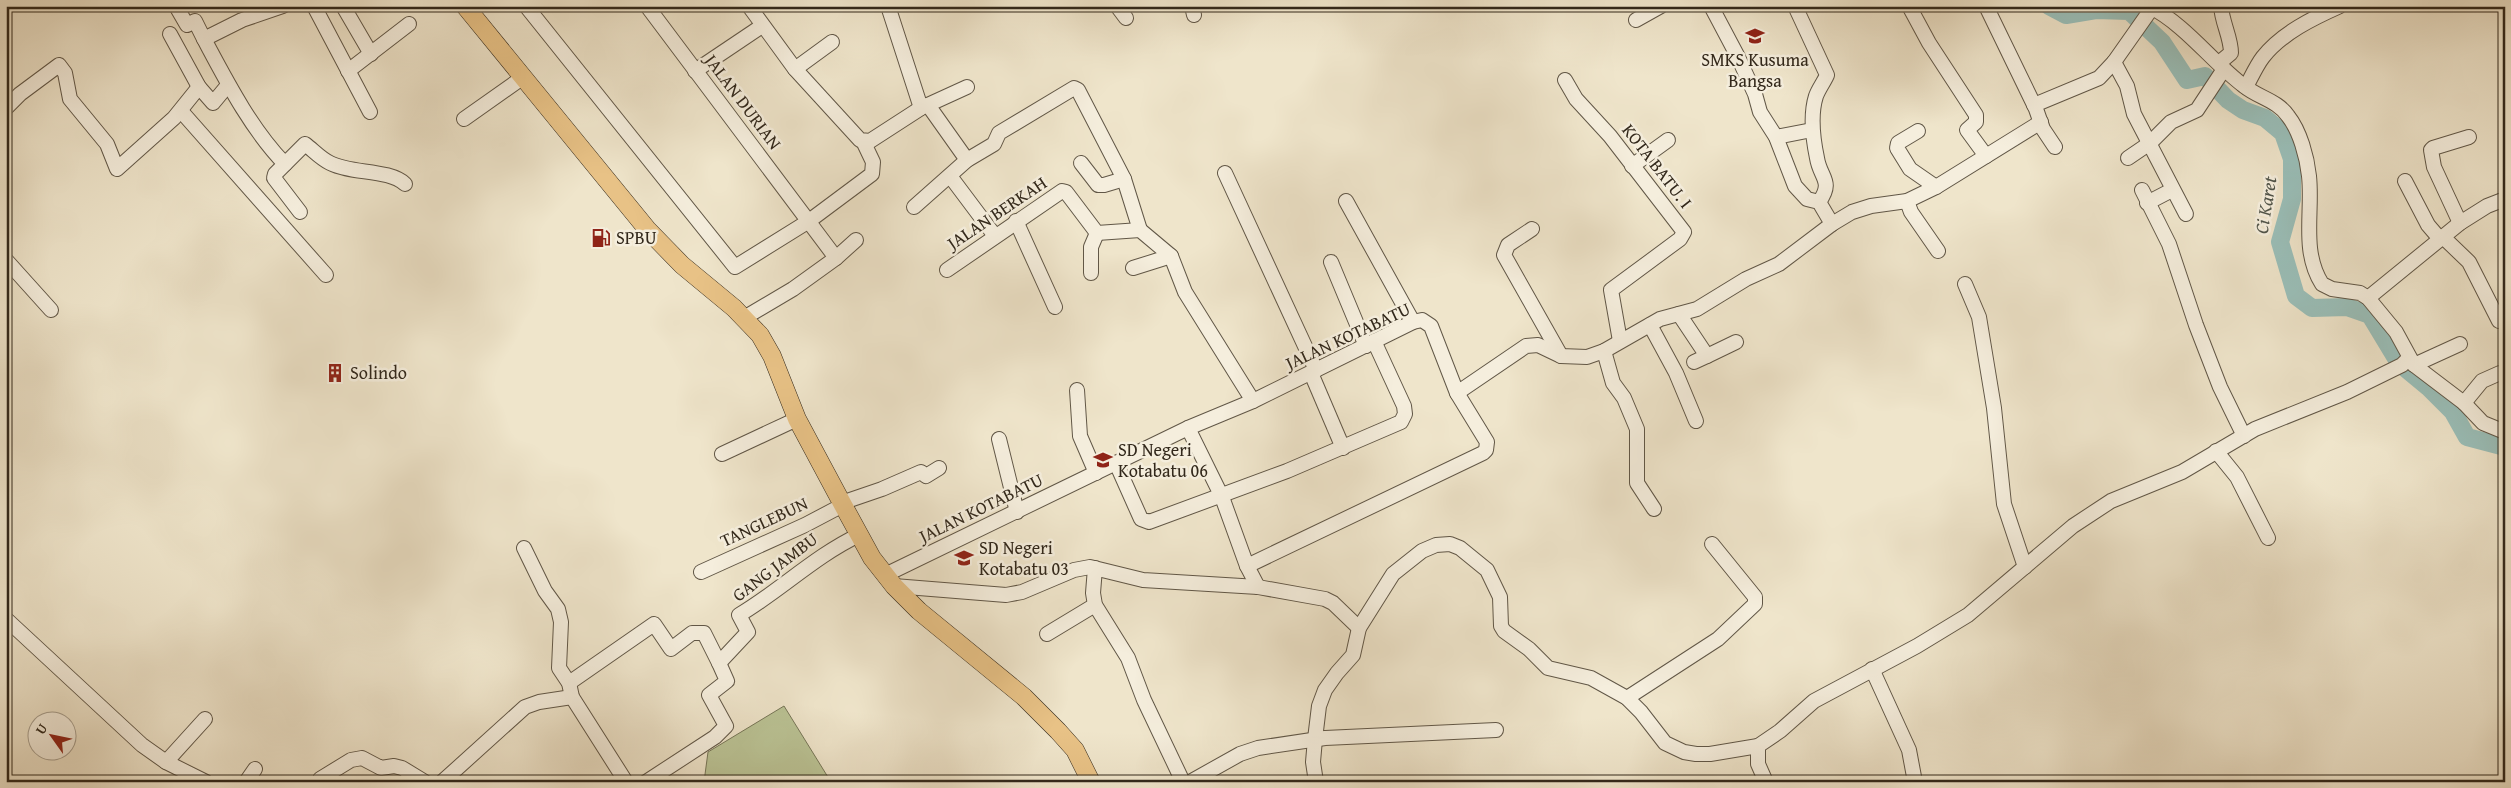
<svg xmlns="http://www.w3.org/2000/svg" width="2511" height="788" viewBox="0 0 2511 788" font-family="'Gentium Book Plus',serif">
<rect width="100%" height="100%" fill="#efe5cb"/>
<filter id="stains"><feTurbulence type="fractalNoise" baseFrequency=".004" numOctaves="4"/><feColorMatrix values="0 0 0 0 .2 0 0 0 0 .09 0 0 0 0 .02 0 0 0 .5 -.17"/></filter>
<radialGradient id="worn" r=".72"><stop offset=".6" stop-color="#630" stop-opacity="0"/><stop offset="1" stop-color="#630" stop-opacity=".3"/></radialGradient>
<!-- green -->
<path fill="#bbc496" stroke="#767658" d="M784,706L831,782H704L708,752Z"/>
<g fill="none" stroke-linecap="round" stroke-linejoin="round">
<!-- river -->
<path stroke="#9abfb9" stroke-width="18" d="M2049,6L2066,15L2096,10L2129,11L2162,42L2187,80L2205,76L2228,100L2243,110L2265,118L2283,133L2292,159V199L2280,242L2296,296L2312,308L2347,307L2370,315L2399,363L2428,387L2453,412L2467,437L2505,447"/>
<!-- minor casing -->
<g stroke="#615747" stroke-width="16">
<g id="minor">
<path d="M176,6L187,25L195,21L204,39L242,20L283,6"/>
<path d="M314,6L370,112"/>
<path d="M343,6L371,54"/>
<path d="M526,6L735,267L809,221L872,174L873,162L863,141"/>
<path d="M647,6L836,258L856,240"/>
<path d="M749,6L795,69L860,140L870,141L921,108L967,87"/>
<path d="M888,6L921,108"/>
<path d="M1117,6L1126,18"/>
<path d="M1192,6L1194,15"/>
<path d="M1711,6L1738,57L1755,94L1760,112L1776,137L1795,186L1807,199L1819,202L1832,224"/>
<path d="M1795,6L1827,75C1824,82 1819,88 1816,96C1810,115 1813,139 1817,158C1820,178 1834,181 1819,202"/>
<path d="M1909,6L1929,43L1976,115V122L1967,130L1986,156"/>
<path d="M1986,6L2036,109L2043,129L2055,147"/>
<path d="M2149,6C2187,26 2211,61 2244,86C2259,98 2277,100 2288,116C2300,131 2307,157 2309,176C2313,212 2301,251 2322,284L2332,289L2360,293L2368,298L2396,332L2414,365L2464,403L2483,423L2505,432"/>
<path d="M1636,20L1661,6"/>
<path d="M170,34L199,87L213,103L228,85"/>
<path d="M204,39C227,82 251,129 285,164L305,144C313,150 321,159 330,163C351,174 389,169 405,184"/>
<path d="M2114,62L2127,86L2134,114L2186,214"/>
<path d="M2219,63L2231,53C2231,37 2222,23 2221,6"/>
<path d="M795,69L832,42"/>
<path d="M348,71L409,24"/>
<path d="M695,71L762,26"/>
<path d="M1565,80L1576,99L1610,136L1684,232L1680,239L1611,290L1620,341"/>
<path d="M2246,87C2251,78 2256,66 2263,57C2282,33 2313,18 2340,6"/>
<path d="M928,105L967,160"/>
<path d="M2034,105L2099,78L2114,62L2152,8"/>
<path d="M6,108L20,94L59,65L65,73L70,99L107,144L117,169L174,118L199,87"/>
<path d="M181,111L326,275"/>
<path d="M464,119L522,78"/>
<path d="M1918,131L1898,143L1897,148L1910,169L1936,187"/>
<path d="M1776,137L1812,130"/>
<path d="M2128,158L2150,143L2171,122L2197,110L2224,69"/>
<path d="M1081,163L1098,185H1104L1124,179"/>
<path d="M285,164L275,174L274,178L300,212"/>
<path d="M1632,166L1668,140"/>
<path d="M1225,173L1316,370"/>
<path d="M950,176L995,236"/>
<path d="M2405,181L2428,225L2440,239"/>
<path d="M2142,190L2169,244L2196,325L2220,387L2244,436"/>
<path d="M1346,201L1413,322"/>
<path d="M1907,201L1911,212L1938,251"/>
<path d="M2147,203L2172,190"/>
<path d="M914,207L967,160L994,144L999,133L1074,88L1078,90L1124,179L1140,230"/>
<path d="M1016,221L1055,307"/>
<path d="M2460,223L2434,167L2431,150L2433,148L2469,137"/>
<path d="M1532,229L1508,245L1504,255L1561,356"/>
<path d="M2443,237L2469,262L2499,321"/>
<path d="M6,260L51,310"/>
<path d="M1331,262L1366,346"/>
<path d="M1133,268L1171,256"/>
<path d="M947,270L1062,191L1066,192L1097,233L1140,230L1171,256L1185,292L1253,401"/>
<path d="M1091,273V247L1097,233"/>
<path d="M1965,284L1979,317L1994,408L2004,504L2025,567"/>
<path d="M2368,298L2460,223L2487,206L2505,199"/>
<path d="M1679,314L1707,356L1694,362"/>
<path d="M744,318L793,289L836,258"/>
<path d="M1650,325L1676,373L1696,421"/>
<path d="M1604,351L1613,383L1624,398L1637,429V483L1654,509"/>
<path d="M1707,356L1736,342"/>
<path d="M2414,365L2460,344"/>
<path d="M1311,373L1343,448"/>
<path d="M1077,390L1080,436L1096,473"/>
<path d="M2464,403L2482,381L2500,373"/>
<path d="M1188,428L1222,497L1247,566L1258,587"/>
<path d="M999,439L1017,512"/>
<path d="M2216,451L2237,477L2268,538"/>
<path d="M722,454L797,419"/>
<path d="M1116,463L1141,519L1149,522L1287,471L1401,422L1405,414L1404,406L1374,341"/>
<path d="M841,503L882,489L921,472L926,476L939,468"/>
<path d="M524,548L545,591L558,609L561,622L559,668L569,683L572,697L626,782"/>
<path d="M1247,566L1483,453L1486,450L1487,442L1457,393"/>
<path d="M1095,568L1093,593L1095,605L1128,658L1144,700L1183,782"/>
<path d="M701,572L805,525L843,505"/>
<path d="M885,575L1188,428L1253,401L1413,322L1422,320L1431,326L1457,393L1526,346L1538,345L1561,356L1587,357L1604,351L1660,319L1697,309L1746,279L1779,264L1832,224L1852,212L1871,206L1907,201L1936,187L2041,122"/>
<path d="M894,586L1006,595L1022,592L1074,570L1090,567L1143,580L1258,587L1325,599L1333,603L1359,628"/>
<path d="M6,619L142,745L166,762L206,782"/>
<path d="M1047,634L1095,605"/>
<path d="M1872,669L1909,750L1915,782"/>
<path d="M569,683L654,624L671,649L692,633H704L719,663L748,632L739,615C781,590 815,556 859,535"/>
<path d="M1627,698L1718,639L1755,604V597L1712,544"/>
<path d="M1758,746V764L1766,782"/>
<path d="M166,762L205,719"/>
<path d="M320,779L351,760L362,758L381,768L394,766L402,768L425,782"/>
<path d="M246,782L255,769"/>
<path d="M442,782L525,707L539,702L572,697"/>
<path d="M646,782L715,737L726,726L709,695L727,681L719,663"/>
<path d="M1190,782L1240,754L1258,748L1325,738L1496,730"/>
<path d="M1316,782L1313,762L1315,739L1319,706L1325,690L1337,673L1353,655L1359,628L1393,574L1422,551L1436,545L1450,544L1460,548L1487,570L1500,597L1501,626L1504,631L1529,649L1548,668L1591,678L1627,698L1641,712L1665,743L1684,752L1696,754H1710L1758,746L1780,731L1814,701L1917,646L1968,615L2073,526L2111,501L2182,472L2255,429L2347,392L2402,365L2409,358"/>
</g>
</g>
<!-- major casing -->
<g stroke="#32281b" stroke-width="19">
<path id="major" d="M465,6L647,229L682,265L734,308L760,335L772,356L797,419L843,505L872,558L894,586L919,611L1024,697L1058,731L1075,750L1091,782"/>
</g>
<!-- minor -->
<use href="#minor" stroke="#f5eedd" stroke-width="14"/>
<!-- major -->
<use href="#major" stroke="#e8c286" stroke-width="18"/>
</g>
<!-- icons -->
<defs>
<g id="school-bare" transform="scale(1.5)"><path d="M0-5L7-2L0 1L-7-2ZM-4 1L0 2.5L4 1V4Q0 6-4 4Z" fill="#8f2418" stroke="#f5eedd" stroke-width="2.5" paint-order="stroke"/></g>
<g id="fuel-bare" transform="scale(1.5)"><path d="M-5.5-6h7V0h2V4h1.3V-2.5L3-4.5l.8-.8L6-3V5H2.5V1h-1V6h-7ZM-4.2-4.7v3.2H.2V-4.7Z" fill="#8f2418" stroke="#f5eedd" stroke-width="2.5" paint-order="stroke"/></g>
<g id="building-bare" transform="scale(1.5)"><path d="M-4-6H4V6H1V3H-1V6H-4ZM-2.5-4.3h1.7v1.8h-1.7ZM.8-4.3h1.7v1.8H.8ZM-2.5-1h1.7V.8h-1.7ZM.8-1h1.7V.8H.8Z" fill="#8f2418" stroke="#f5eedd" stroke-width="2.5" paint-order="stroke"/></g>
</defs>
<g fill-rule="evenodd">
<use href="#school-bare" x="1755" y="36"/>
<use href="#fuel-bare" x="601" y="238"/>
<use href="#building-bare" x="335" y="373"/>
<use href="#school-bare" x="1103" y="460"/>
<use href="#school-bare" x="964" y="558"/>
</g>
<g text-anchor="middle" stroke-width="5" stroke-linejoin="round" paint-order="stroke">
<!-- poi labels -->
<g font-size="18" fill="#32281b" stroke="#f5eedd" text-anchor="start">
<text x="1755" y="66" text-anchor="middle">SMKS Kusuma<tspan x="1755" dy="21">Bangsa</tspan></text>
<text x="616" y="244">SPBU</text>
<text x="350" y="379">Solindo</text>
<text x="1118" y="456">SD Negeri<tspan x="1118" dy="21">Kotabatu 06</tspan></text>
<text x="979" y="554">SD Negeri<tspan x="979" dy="21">Kotabatu 03</tspan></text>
</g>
<!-- street labels -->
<g font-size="18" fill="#32281b" stroke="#f5eedd">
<text transform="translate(743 102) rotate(53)" y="6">JALAN DURIAN</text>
<text transform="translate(1657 166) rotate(52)" y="6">KOTA BATU. I</text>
<text transform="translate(997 213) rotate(-34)" y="6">JALAN BERKAH</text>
<text transform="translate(1348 336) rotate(-25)" y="6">JALAN KOTABATU</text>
<text transform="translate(981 508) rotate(-26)" y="6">JALAN KOTABATU</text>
<text transform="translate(764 522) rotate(-25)" y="6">TANGLEBUN</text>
<text transform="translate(775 567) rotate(-37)" y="6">GANG JAMBU</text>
</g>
<!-- water labels -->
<g font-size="19" font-style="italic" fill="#51554a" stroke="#f5eedd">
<text transform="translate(2265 205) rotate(-81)" y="7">Ci Karet</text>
</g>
</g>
<!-- margin -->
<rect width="2511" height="788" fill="none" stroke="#efe5cb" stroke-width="25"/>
<rect x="8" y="8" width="2496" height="773" fill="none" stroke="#32281b" stroke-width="2.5"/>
<rect x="12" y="12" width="2486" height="763" fill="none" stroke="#32281b"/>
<!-- north arrow -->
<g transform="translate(52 736) rotate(303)"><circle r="24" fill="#f5eedd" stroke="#a79f8f"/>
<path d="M0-4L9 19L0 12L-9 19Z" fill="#8f2418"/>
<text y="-8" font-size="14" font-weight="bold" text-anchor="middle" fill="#32281b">U</text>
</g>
<rect width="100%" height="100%" filter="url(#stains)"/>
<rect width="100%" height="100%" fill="url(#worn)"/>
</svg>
